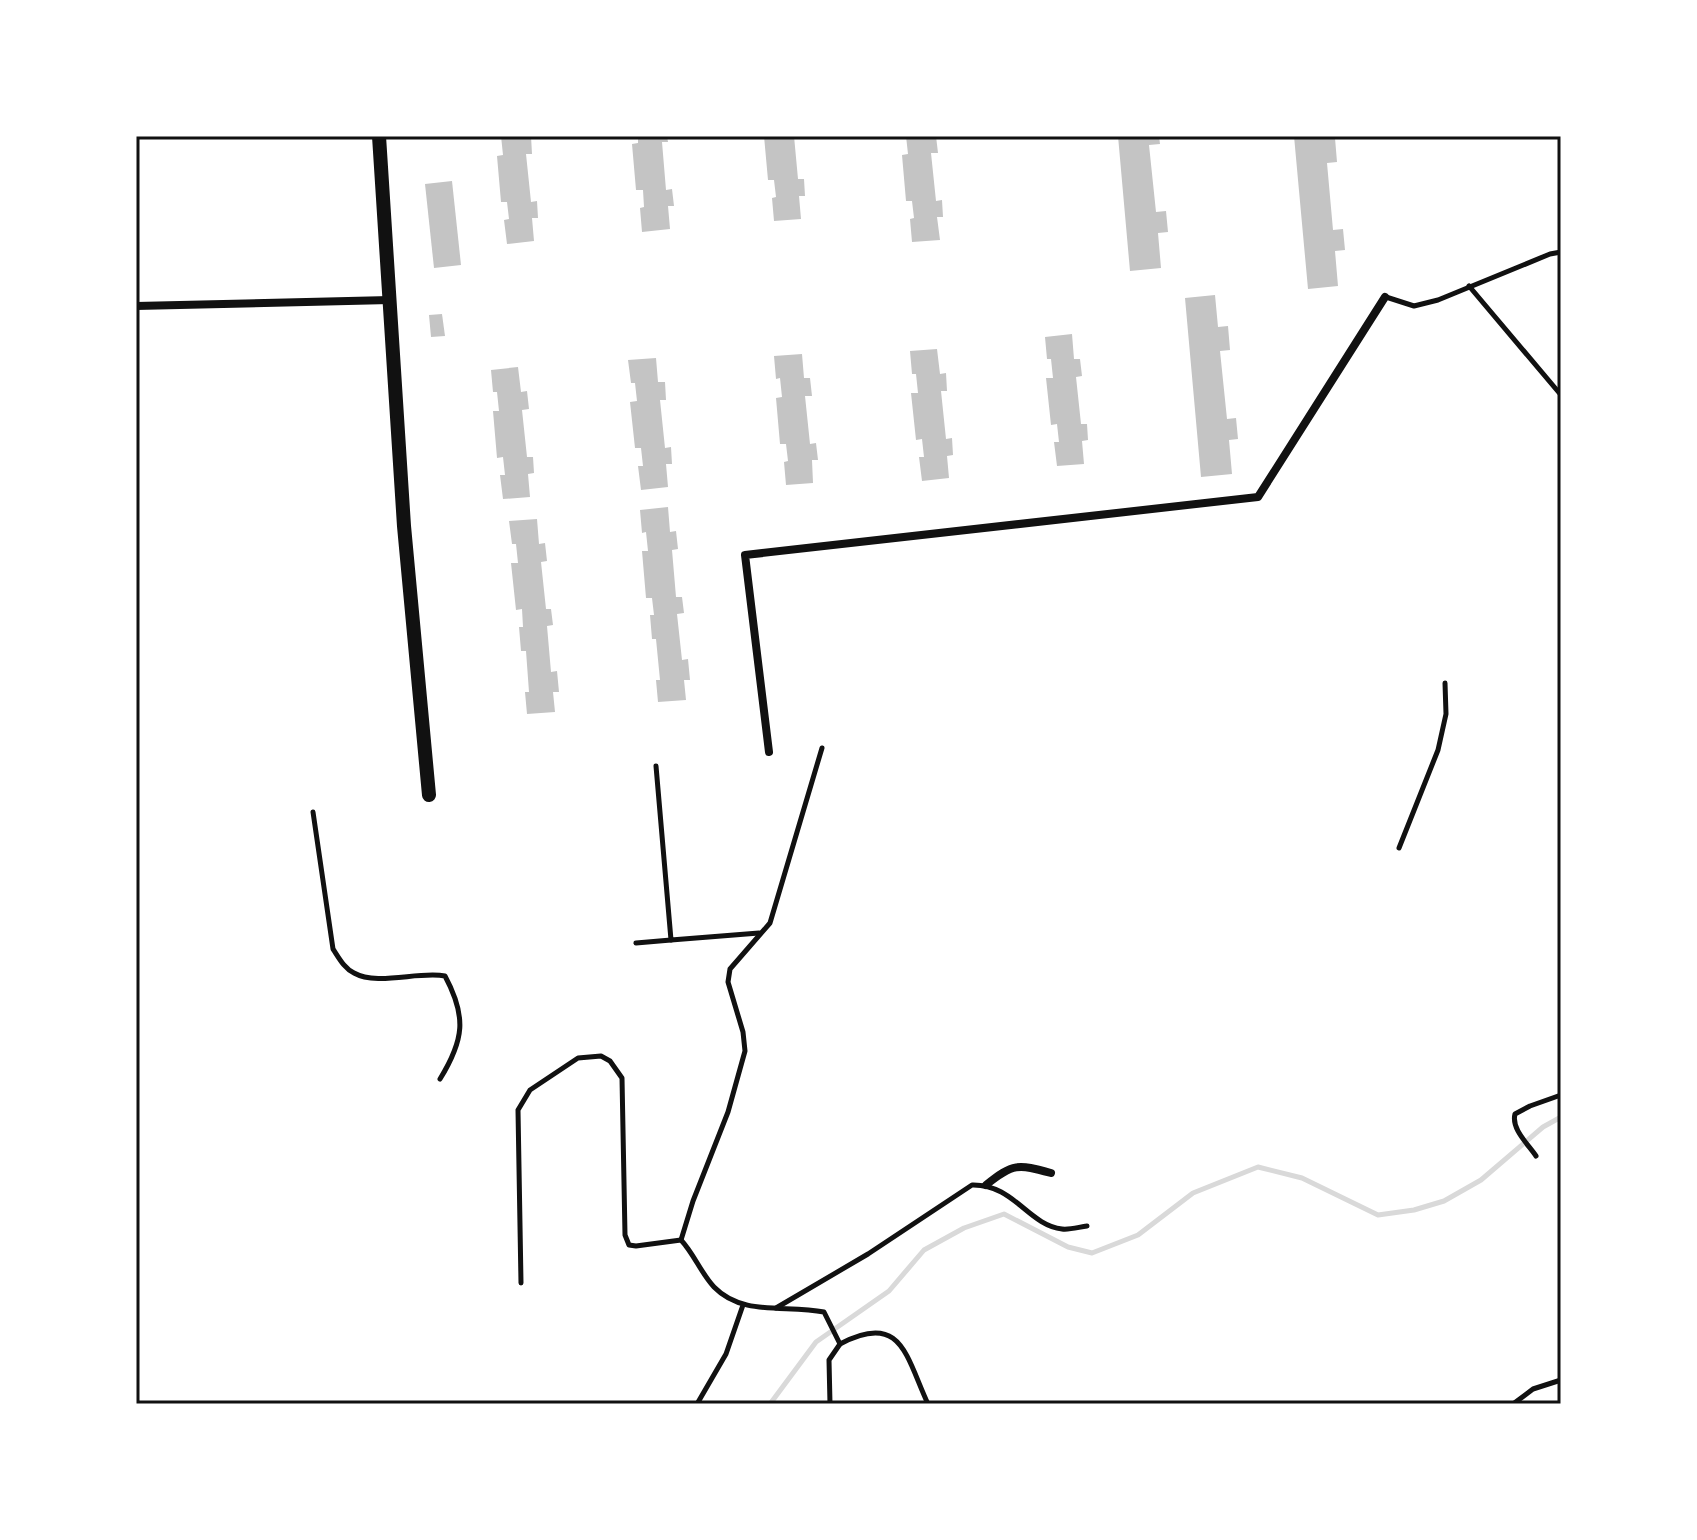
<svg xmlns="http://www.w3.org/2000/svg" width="1697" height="1540" viewBox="0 0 1697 1540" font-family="Signika,sans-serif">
<rect width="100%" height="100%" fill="#fff"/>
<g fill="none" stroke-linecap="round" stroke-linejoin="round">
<!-- stream -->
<path stroke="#d9d9d9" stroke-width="5" d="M770,1404L816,1342L889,1291L924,1250L964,1228L1004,1214L1068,1247L1092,1253L1138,1235L1193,1193L1258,1167L1302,1178L1378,1215L1414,1210L1444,1201L1481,1180L1543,1127L1561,1117"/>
</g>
<!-- building -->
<g fill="#c4c4c4">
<path d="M501,136H531L532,154H526L531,202L537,201L538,218H532L534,241L507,244L504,220L509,219L507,202H501L497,156L503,155Z"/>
<path d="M638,136H667L668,142H662L666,190L672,189L674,206H668L670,229L642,232L640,208L644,207L643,190H636L632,144L638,143Z"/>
<path d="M764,136H794L798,179H804L805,196H799L801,219L774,221L772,198L776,197L774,180H768Z"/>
<path d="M906,136H936L938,153H931L936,201L942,200L943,217H937L940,240L912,242L910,219L914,218L912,201H906L902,155L908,154Z"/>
<path d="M1118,136H1159L1160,144L1149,145L1156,212L1166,211L1168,232L1158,233L1161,268L1130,271Z"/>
<path d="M1294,136L1335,138L1337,162L1327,163L1333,230L1343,229L1345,250L1335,251L1338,286L1308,289Z"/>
<path d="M452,181L461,265L434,268L425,184Z"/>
<path d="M1215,295L1218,327L1228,326L1230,350L1220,351L1227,419L1236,418L1238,439L1229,440L1232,474L1201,477L1185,298Z"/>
<path d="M442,314L445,336L431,337L429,315Z"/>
<path d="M1072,334L1074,359H1080L1082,376L1076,377L1081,424H1087L1088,440L1082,441L1084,464L1057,466L1054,442H1059L1057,424L1051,425L1046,378H1053L1051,359H1047L1045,337Z"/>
<path d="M937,349L940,374L946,373L947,391H941L946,439L952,438L953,455L947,456L949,478L922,481L919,457H924L922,439L916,440L911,393H918L916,374H912L910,351Z"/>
<path d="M802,354L804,378H810L812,396H805L810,444L816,443L818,460H812L813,483L786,485L784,462L788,461L786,444H780L776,398L782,397L780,378L776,379L774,356Z"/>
<path d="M656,358L658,382H665L666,400H660L665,448L671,447L672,464H666L668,487L641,490L638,466H643L641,448H635L630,402L637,401L635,383H631L628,360Z"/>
<path d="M518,367L521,392L527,391L529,409L522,410L527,457H533L534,473L528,474L530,497L503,499L500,475H505L503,457L497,458L493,411H499L497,392H493L491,370Z"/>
<path d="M668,507L670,532L676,531L678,549L672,550L676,597H682L684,613L677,614L682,660L688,659L690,680H684L686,700L658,702L656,680H660L656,639H652L650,615H654L652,598H646L642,551H648L646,532L642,533L640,510Z"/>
<path d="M537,519L539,544L545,543L547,561L541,562L546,609H551L553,625L547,626L551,672L557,671L559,692H553L555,712L527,714L525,692H529L526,651H521L519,627H523L522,609L516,610L511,563H518L516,544H512L509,521Z"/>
</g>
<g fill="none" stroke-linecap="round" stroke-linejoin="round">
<!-- service -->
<g stroke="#111" stroke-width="5">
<path d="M1469,286L1561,395"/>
<path d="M1386,297L1414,306L1438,300L1550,254L1561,252"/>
<path d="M656,766L671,940L759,933"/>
<path d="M313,812L333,949C339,958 344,968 354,973C377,986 419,971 445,976C467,1017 464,1040 440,1079"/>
<path d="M1399,848L1438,750L1446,714L1445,683"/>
<path d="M636,943L671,940"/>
<path d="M1536,1156C1528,1144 1511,1129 1515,1114L1530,1106L1561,1095"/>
<path d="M681,1240L693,1201L728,1112L745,1051L743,1032L728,982L730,969L770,923L822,748"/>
<path d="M521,1283L518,1110L530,1090L578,1058L601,1056L610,1061L622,1078L625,1235L629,1245L636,1246L681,1240C694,1254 701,1273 714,1287C743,1317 787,1304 824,1312L840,1344L829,1360L830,1404"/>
<path d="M776,1308L868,1254L972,1185C1014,1184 1028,1225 1062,1229C1070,1230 1079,1227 1087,1226"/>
<path d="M840,1344C902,1311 906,1357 928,1404"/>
<path d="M697,1404L726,1354L743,1305"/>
<path d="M1513,1404L1533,1389L1561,1380"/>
</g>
<!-- minor -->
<g stroke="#111" stroke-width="8">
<path d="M136,306L390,300"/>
<path d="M769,752L745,555L1258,497L1385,297"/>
<path d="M986,1185C1013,1163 1018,1164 1051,1173"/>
</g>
<!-- secondary -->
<path stroke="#111" stroke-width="14" d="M379,136L404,526L429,795"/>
</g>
<!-- border -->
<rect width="1697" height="1540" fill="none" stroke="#ffffff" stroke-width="276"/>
<rect x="138" y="138" width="1421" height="1264" fill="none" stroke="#111" stroke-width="3"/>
</svg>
